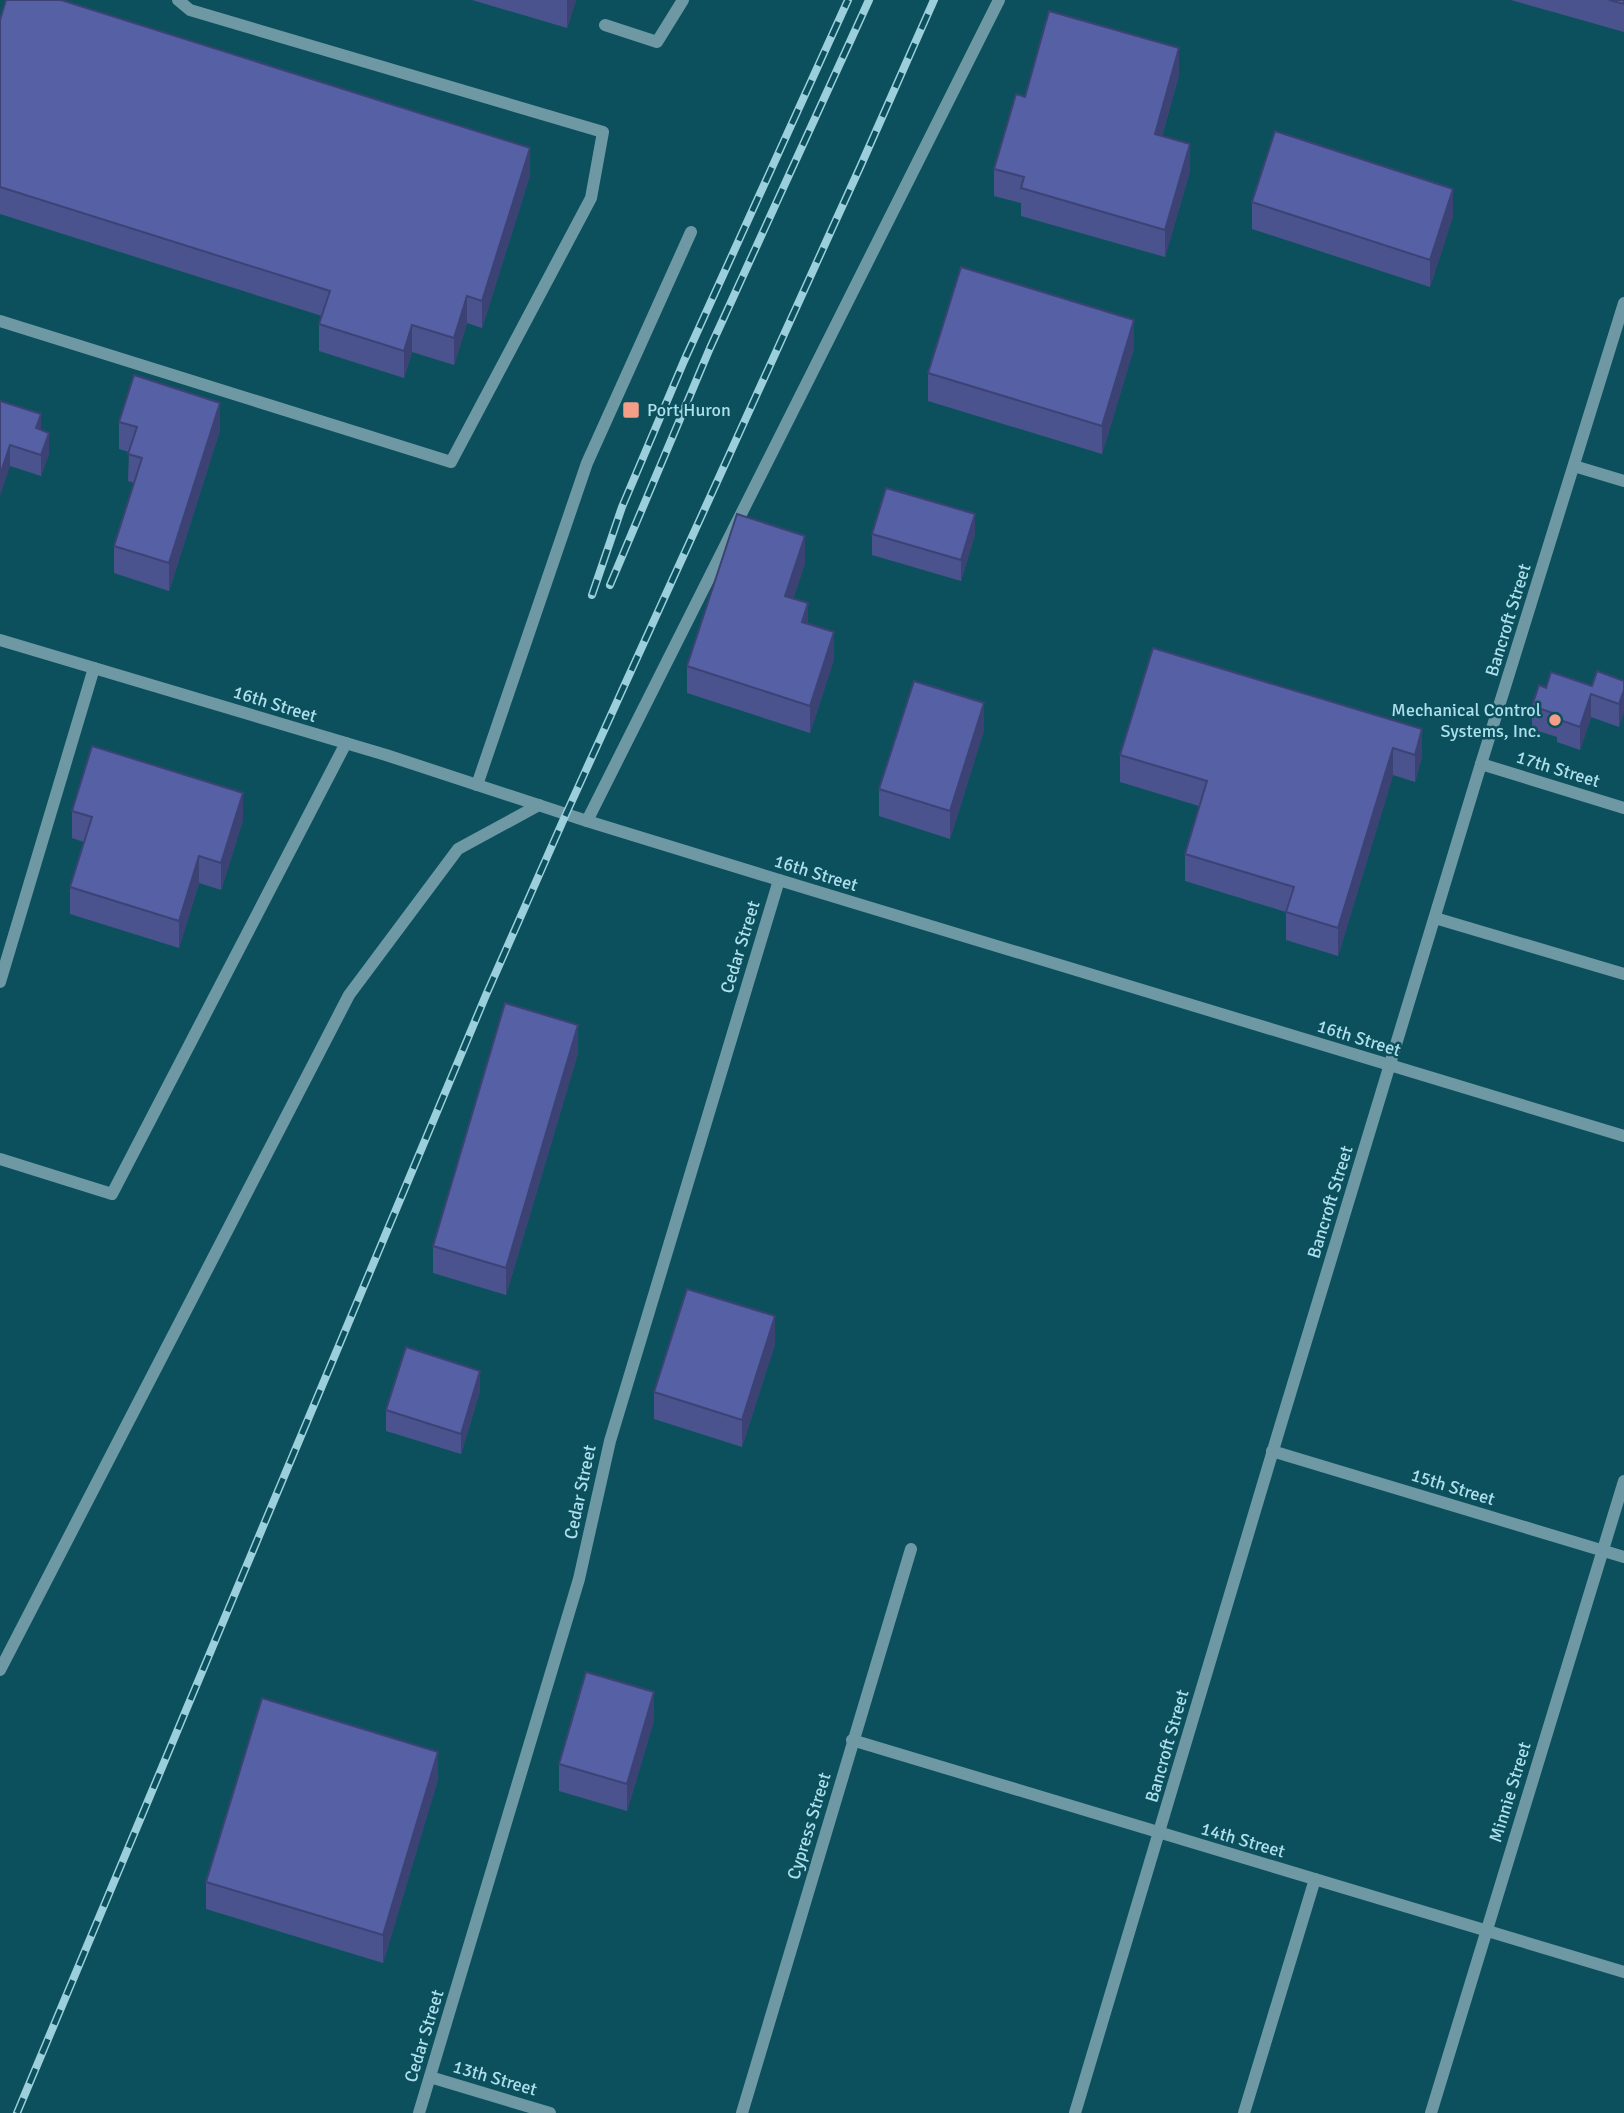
<svg xmlns="http://www.w3.org/2000/svg" width="1624" height="2113" viewBox="0 0 1624 2113" font-family="Signika,sans-serif">
<rect width="100%" height="100%" fill="#0d505d"/>
<g fill="none" stroke-linecap="round" stroke-linejoin="round">
<!-- minor -->
<g stroke="#6e99a4" stroke-width="12">
<path d="M605,25L657,42L683,0"/>
<path d="M0,321L451,462L591,198L603,132L190,10L178,0"/>
<path d="M1574,466L1624,481"/>
<path d="M0,640L386,755L587,821L779,880L1624,1136"/>
<path d="M1481,764L1624,808"/>
<path d="M477,785L587,463L691,232"/>
<path d="M587,821L999,0"/>
<path d="M1435,918L1624,974"/>
<path d="M0,982L94,668"/>
<path d="M0,1159L112,1194L346,743"/>
<path d="M1272,1451L1624,1557"/>
<path d="M0,1670L349,995L458,849L539,805"/>
<path d="M852,1740L1624,1972"/>
<path d="M430,2077L550,2113"/>
<path d="M419,2113L579,1579L610,1441L779,880"/>
<path d="M742,2113L911,1549"/>
<path d="M1075,2113L1280,1427L1481,764L1624,303"/>
<path d="M1244,2113L1315,1879"/>
<path d="M1431,2113L1624,1481"/>
</g>
<!-- rail casing -->
<g stroke="#9bcfdc" stroke-width="8">
<g id="rail">
<path d="M610,585L710,348L869,0"/>
<path d="M592,595L622,507L684,361L848,0"/>
<path d="M17,2113L486,995L566,814L861,165L934,0"/>
</g>
</g>
<!-- rail -->
<use href="#rail" stroke="#0d505d" stroke-width="5" stroke-dasharray="16" stroke-linecap="butt"/>
</g>
<!-- wall -->
<g fill="#4a538e">
<path d="M472,0H576L567,28Z"/>
<path d="M1511,0H1624V32Z"/>
<path d="M0,20L530,175L482,328L467,323L454,365L412,352L404,378L319,351V324L322,316L0,214Z"/>
<path d="M1179,75L1162,136L1190,171L1165,257L1021,216V203L994,196V169L1025,97Z"/>
<path d="M1252,202L1453,216L1430,287L1252,229Z"/>
<path d="M1134,348L1102,454L928,401V373Z"/>
<path d="M0,401L41,430L49,453L41,476L10,466Z"/>
<path d="M119,422L220,430L169,591L114,573V546L134,483L128,481L129,452L119,449Z"/>
<path d="M872,534H975L961,581L872,555Z"/>
<path d="M805,563L793,599L808,624L834,659L810,733L687,693V666Z"/>
<path d="M1153,648L1422,756L1415,782L1393,775L1338,956L1286,940V912L1185,881V854L1199,806L1120,782V755Z"/>
<path d="M1624,681L1619,727L1591,717L1580,750L1557,742V737L1532,729V706L1546,688L1592,686Z"/>
<path d="M984,730L950,839L879,816V789Z"/>
<path d="M72,811L243,820L221,890L199,883L179,948L70,914V887L84,842L72,838Z"/>
<path d="M578,1053L506,1295L433,1273V1246Z"/>
<path d="M775,1344L742,1447L654,1419V1392Z"/>
<path d="M480,1391L461,1454L386,1431V1410Z"/>
<path d="M654,1720L627,1811L559,1791V1764Z"/>
<path d="M438,1779L383,1963L206,1909V1882Z"/>
</g>
<!-- shaded-wall -->
<g fill="#3c4374">
<path d="M567,0H576L567,28Z"/>
<path d="M1179,48V75L1155,161V134Z"/>
<path d="M1190,144V171L1165,257V230Z"/>
<path d="M530,148V175L482,328V301Z"/>
<path d="M1453,189V216L1430,287V260Z"/>
<path d="M467,296V323L454,365V338Z"/>
<path d="M1134,320V348L1102,454V426Z"/>
<path d="M412,325V352L404,378V351Z"/>
<path d="M220,403V430L169,591V563Z"/>
<path d="M41,414V435L36,428Z"/>
<path d="M49,433V453L41,476V455Z"/>
<path d="M10,445V466L0,496V475Z"/>
<path d="M975,514V534L961,581V560Z"/>
<path d="M805,536V563L785,623V596Z"/>
<path d="M808,603V631L802,622Z"/>
<path d="M834,632V659L810,733V706Z"/>
<path d="M1624,690V713L1619,727V704Z"/>
<path d="M1591,694V717L1580,750V727Z"/>
<path d="M984,703V730L950,839V811Z"/>
<path d="M1422,729V756L1415,782V755Z"/>
<path d="M1393,748V775L1338,956V928Z"/>
<path d="M243,793V820L221,890V863Z"/>
<path d="M199,856V883L179,948V921Z"/>
<path d="M578,1025V1053L506,1295V1268Z"/>
<path d="M775,1316V1344L742,1447V1420Z"/>
<path d="M480,1371V1391L461,1454V1434Z"/>
<path d="M654,1692V1720L627,1811V1784Z"/>
<path d="M438,1752V1779L383,1963V1935Z"/>
</g>
<!-- building -->
<g fill="#5660a5" stroke="#3c4374" stroke-width="2">
<path d="M6,0H61L530,148L482,301L467,296L454,338L412,325L404,351L319,324L330,291L0,187V20Z"/>
<path d="M1609,0H1624V4Z"/>
<path d="M1049,11L1179,48L1155,134L1190,144L1165,230L1021,188L1024,177L994,169L1016,94L1025,97Z"/>
<path d="M1275,131L1453,189L1430,260L1252,202Z"/>
<path d="M961,267L1134,320L1102,426L928,373Z"/>
<path d="M134,375L220,403L169,563L114,546L142,458L128,454L137,427L119,422Z"/>
<path d="M0,401L41,414L36,428L49,433L41,455L10,445L0,475Z"/>
<path d="M886,488L975,514L961,560L872,534Z"/>
<path d="M737,514L805,536L785,596L808,603L802,622L834,632L810,706L687,666Z"/>
<path d="M1153,648L1422,729L1415,755L1393,748L1338,928L1286,912L1294,887L1185,854L1207,781L1120,755Z"/>
<path d="M1597,671L1624,681V690L1619,704L1591,694L1580,727L1557,719L1559,715L1532,706L1539,685L1546,688L1551,672L1592,686Z"/>
<path d="M914,681L984,703L950,811L879,789Z"/>
<path d="M92,746L243,793L221,863L199,856L179,921L70,887L92,817L72,811Z"/>
<path d="M505,1003L578,1025L506,1268L433,1246Z"/>
<path d="M687,1289L775,1316L742,1420L654,1392Z"/>
<path d="M406,1347L480,1371L461,1434L386,1410Z"/>
<path d="M586,1672L654,1692L627,1784L559,1764Z"/>
<path d="M262,1698L438,1752L383,1935L206,1882Z"/>
</g>
<!-- markers -->
<g fill="#f49e88" stroke="#0d505d" stroke-width="2.5">
<rect x="622" y="401" width="18" height="18" rx="3.5"/>
<circle cx="1555" cy="720" r="7"/>
</g>
<g text-anchor="middle" stroke-width="5" stroke-linejoin="round" paint-order="stroke">
<!-- poi labels -->
<g font-size="18" fill="#addfec" stroke="#0d505d" text-anchor="start">
<text x="647" y="416">Port Huron</text>
<text x="1541" y="716" text-anchor="end">Mechanical Control<tspan x="1541" dy="21">Systems, Inc.</tspan></text>
</g>
<!-- street labels -->
<g font-size="18" fill="#addfec" stroke="#0d505d">
<text transform="translate(1508 620) rotate(-73)" y="6">Bancroft Street</text>
<text transform="translate(275 704) rotate(17)" y="6">16th Street</text>
<text transform="translate(1558 769) rotate(17)" y="6">17th Street</text>
<text transform="translate(816 873) rotate(17)" y="6">16th Street</text>
<text transform="translate(740 947) rotate(-73)" y="6">Cedar Street</text>
<text transform="translate(1359 1038) rotate(17)" y="6">16th Street</text>
<text transform="translate(1330 1202) rotate(-73)" y="6">Bancroft Street</text>
<text transform="translate(1453 1487) rotate(17)" y="6">15th Street</text>
<text transform="translate(580 1492) rotate(-78)" y="6">Cedar Street</text>
<text transform="translate(1167 1746) rotate(-74)" y="6">Bancroft Street</text>
<text transform="translate(1510 1792) rotate(-73)" y="6">Minnie Street</text>
<text transform="translate(809 1826) rotate(-73)" y="6">Cypress Street</text>
<text transform="translate(1243 1840) rotate(16)" y="6">14th Street</text>
<text transform="translate(424 2036) rotate(-73)" y="6">Cedar Street</text>
<text transform="translate(495 2078) rotate(16)" y="6">13th Street</text>
</g>
</g>
</svg>
